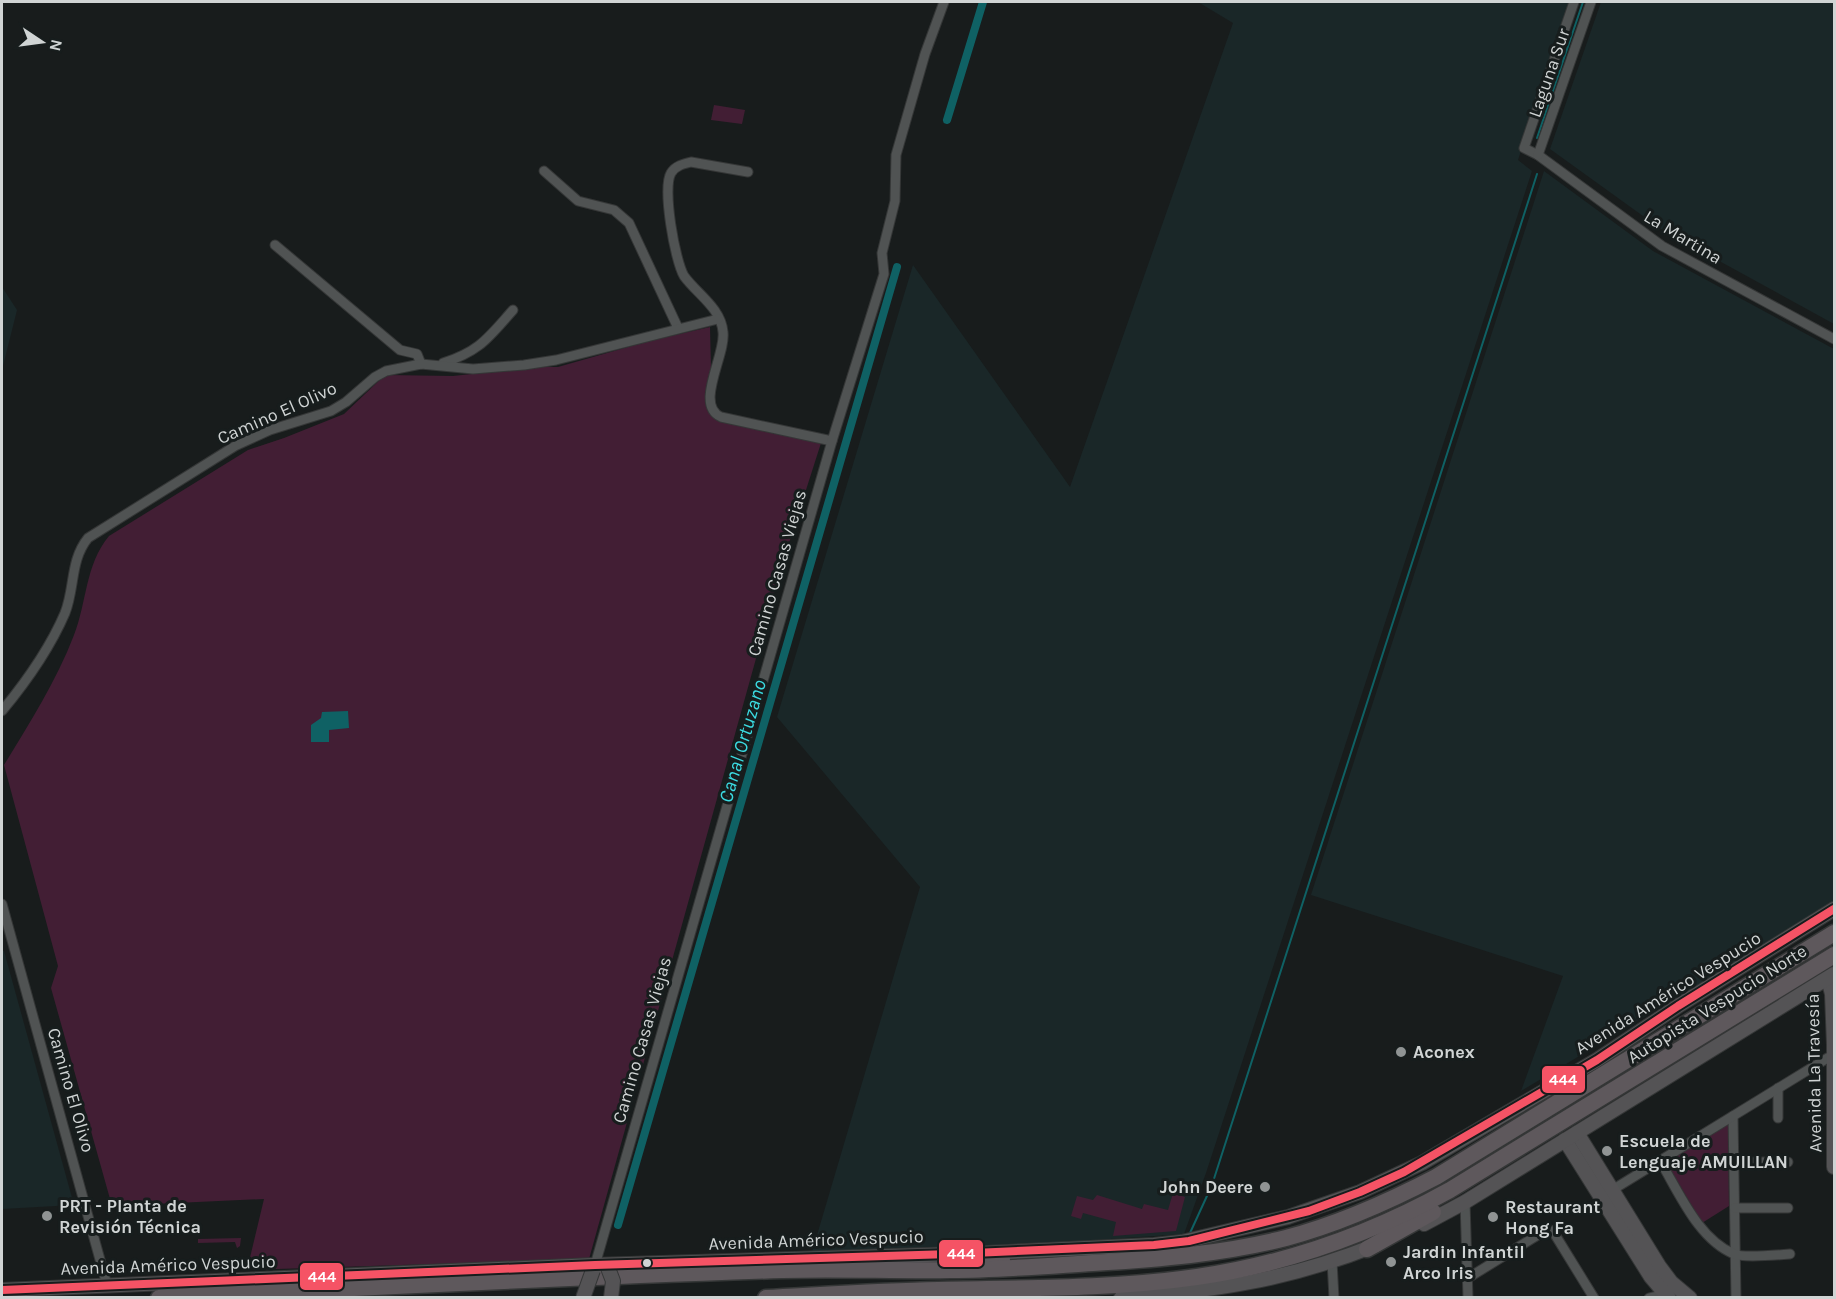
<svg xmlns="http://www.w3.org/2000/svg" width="1836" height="1299" viewBox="0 0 1836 1299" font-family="Karla,sans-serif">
<rect width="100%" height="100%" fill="#181c1c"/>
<!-- built -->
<g fill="#1a2728">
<path d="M1198,2H1569L1518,160L1532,171L1206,1173L1184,1234L1007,1246L812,1252L920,887L777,717L913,265L1070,487L1233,23Z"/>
<path d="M1601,2H1834V324L1661,229L1550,149Z"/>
<path d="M1544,171L1653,251L1834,349V903L1521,1091L1563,976L1311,895Z"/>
<path d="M2,287L17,310L2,370Z"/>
<path d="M2,951H4L74,1205L2,1209Z"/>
</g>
<!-- green -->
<g fill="#421e34">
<path d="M714,105L745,110L742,124L711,120Z"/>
<path d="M710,327L711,369L707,401L714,418L821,443L782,565L589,1259L247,1270L264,1199L112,1206L51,988L58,966L4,765C30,722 56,682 74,635C87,602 85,565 109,536L248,450L284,438L344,414L385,375L453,376L536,367H558L649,341Z"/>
<path d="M1728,1123L1729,1206L1702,1223L1666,1162Z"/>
<path d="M1173,1193L1185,1197L1176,1231L1113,1236L1116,1222L1083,1213L1081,1219L1071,1216L1077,1196L1093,1200L1097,1195L1142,1209L1144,1204L1168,1210Z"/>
<path d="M241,1238L240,1246L237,1248L235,1242L198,1243V1239Z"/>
</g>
<!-- water -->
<path fill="#0f6164" d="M348,711L349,728L329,730V742H311V725L321,718L322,712Z"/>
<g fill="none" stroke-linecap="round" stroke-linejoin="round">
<!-- stream -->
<g stroke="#0f6164" stroke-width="2">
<path d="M1537,138L1583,2"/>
<path d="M1190,1233L1212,1185L1537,174"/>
</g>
<!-- canal -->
<g stroke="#0f6164" stroke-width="8">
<path d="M947,120L983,2"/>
<path d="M618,1225L897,267"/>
</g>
<!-- street casing -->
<g stroke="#353737" stroke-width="11">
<g id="street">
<path d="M1574,2L1524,148L1538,155L1662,246L1834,339"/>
<path d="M1538,155L1591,2"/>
<path d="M544,171L578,201L614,210L629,223L678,328"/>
<path d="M748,172L691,162C683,164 675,166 671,173C662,188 675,261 684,276C697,294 721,308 723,332C726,355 694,405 721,417L832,441"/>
<path d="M275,245L400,350L417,354L421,364"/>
<path d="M443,363C480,351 488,338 513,310"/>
<path d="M2,711C26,682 50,648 65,613C75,588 70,560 88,538L235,446L270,430L331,411L346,402L375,377L386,371L421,364L473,369L524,365L556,360L718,319"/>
<path d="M2,904L107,1285"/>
<path d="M1733,1116L1736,1298"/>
<path d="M1778,1118V1088"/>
<path d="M1660,1161C1679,1192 1698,1239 1734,1254C1742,1258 1778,1255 1790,1254"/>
<path d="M1734,1162H1788"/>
<path d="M1609,1192L1834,1054"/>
<path d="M1465,1202L1468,1298"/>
<path d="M1735,1208H1788"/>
<path d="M1332,1261L1334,1298"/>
<path d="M595,1265L832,441L884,274L882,253L895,201L896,155L925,54L944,2"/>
<path d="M1468,1278L1546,1230H1550L1554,1233L1594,1298"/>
<path d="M1649,1298L1665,1294"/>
</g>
</g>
<!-- secondary casing -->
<g stroke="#353737" stroke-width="16">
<g id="secondary">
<path d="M1828,979L1832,994L1834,1045V1167"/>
<path d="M1577,1133L1659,1266L1671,1282L1690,1298"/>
<path d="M1565,1140L1651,1277L1669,1298"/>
<path d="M1424,1224L1465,1202L1834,974"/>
<path d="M987,1253L1154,1245L1182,1242L1288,1217L1360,1192L1422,1163L1597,1060L1678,1006L1834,909"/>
<path d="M2,1290L595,1265L961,1254"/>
<path d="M1121,1298C1214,1291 1289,1280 1376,1245"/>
</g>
</g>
<!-- highway casing -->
<g stroke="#353737" stroke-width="19">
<g id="highway">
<path d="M1367,1249L1433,1212"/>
<path d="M951,1254L1002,1260"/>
<path d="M159,1298C366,1287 574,1277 782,1270C838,1268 894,1271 951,1270C998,1270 1046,1266 1093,1263C1158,1259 1223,1254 1286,1238C1339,1224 1388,1202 1436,1177L1834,933"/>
<path d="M766,1298C823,1295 881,1291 938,1290C1024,1288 1112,1289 1197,1277C1286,1264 1371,1234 1450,1190L1834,955"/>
</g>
</g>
<!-- street -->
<use href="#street" stroke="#505353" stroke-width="9"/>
<!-- secondary -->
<use href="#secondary" stroke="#545355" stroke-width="14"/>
<!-- highway -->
<use href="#highway" stroke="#5e585c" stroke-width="16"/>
<!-- secondary-bridge casing -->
<g stroke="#353737" stroke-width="16" stroke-linecap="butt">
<g id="secondary-bridge">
<path d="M608,1268L613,1281L611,1298"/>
<path d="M583,1298L593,1270"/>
</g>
</g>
<!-- secondary-bridge -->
<use href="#secondary-bridge" stroke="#545355" stroke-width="14"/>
<!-- bus-1 casing -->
<g stroke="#171d1d" stroke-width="12">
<path id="bus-1" d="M2,1290L595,1265L951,1254L1154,1245L1189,1241L1309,1211L1360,1192L1404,1172L1597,1060L1678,1006L1834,909"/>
</g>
<!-- bus-1 -->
<use href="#bus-1" stroke="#f55365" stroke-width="8"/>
</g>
<!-- markers -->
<g fill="#909494" stroke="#171d1d" stroke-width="2">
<circle cx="1401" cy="1052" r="6"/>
<circle cx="1607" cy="1151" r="6"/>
<circle cx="1265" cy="1187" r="6"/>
<circle cx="47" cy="1216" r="6"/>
<circle cx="1493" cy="1217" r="6"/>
<circle cx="1391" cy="1262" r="6"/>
</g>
<circle fill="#d0d4d4" stroke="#171d1d" stroke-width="2" cx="647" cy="1263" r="5"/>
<g text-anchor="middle" stroke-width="6" stroke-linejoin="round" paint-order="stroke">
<!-- street labels -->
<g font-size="18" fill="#d0d4d4" stroke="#171d1d">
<text transform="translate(1549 73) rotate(-71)" y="6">Laguna Sur</text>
<text transform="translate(1683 237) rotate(31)" y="6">La Martina</text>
<text transform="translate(277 413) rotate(-24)" y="6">Camino El Olivo</text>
<text transform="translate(777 573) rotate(-74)" y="6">Camino Casas Viejas</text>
<text transform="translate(1668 993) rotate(-32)" y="6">Avenida Américo Vespucio</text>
<text transform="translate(1717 1004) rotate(-32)" y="6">Autopista Vespucio Norte</text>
<text transform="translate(642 1040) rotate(-74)" y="6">Camino Casas Viejas</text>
<text transform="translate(1814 1073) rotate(-91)" y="6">Avenida La Travesía</text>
<text transform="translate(71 1090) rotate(74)" y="6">Camino El Olivo</text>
<text transform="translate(816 1240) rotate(-2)" y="6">Avenida Américo Vespucio</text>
<text transform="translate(168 1265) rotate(-2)" y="6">Avenida Américo Vespucio</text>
</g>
<!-- poi labels -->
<g font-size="18" font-weight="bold" fill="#d0d4d4" stroke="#171d1d" text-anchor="start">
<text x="1413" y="1058">Aconex</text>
<text x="1619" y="1147">Escuela de<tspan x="1619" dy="21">Lenguaje AMUILLAN</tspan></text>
<text x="1253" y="1193" text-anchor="end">John Deere</text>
<text x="59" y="1212">PRT - Planta de<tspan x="59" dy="21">Revisión Técnica</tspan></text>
<text x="1505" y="1213">Restaurant<tspan x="1505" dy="21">Hong Fa</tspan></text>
<text x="1403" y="1258">Jardin Infantil<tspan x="1403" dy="21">Arco Iris</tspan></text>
</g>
<!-- water labels -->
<g font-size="20" font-style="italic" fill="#3bdae0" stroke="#171d1d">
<text transform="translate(742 741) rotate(-74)" y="7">Canal Ortuzano</text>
</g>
</g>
<g stroke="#171d1d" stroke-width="2">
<rect x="1541" y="1065" width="45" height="29" rx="6" fill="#f55365"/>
<rect x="938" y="1239" width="46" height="29" rx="6" fill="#f55365"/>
<rect x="299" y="1262" width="45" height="29" rx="6" fill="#f55365"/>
</g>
<g font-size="16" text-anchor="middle" font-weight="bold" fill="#fff">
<text x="1563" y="1085">444</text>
<text x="961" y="1259">444</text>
<text x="322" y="1282">444</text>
</g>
<!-- border -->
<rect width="1836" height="1299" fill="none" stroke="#d0d4d4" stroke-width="6"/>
<!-- north arrow -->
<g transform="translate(42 42) rotate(103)" stroke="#171d1d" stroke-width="4.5" paint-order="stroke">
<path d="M0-4.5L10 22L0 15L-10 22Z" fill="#d0d4d4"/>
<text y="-9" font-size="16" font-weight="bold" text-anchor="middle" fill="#d0d4d4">N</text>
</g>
</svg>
